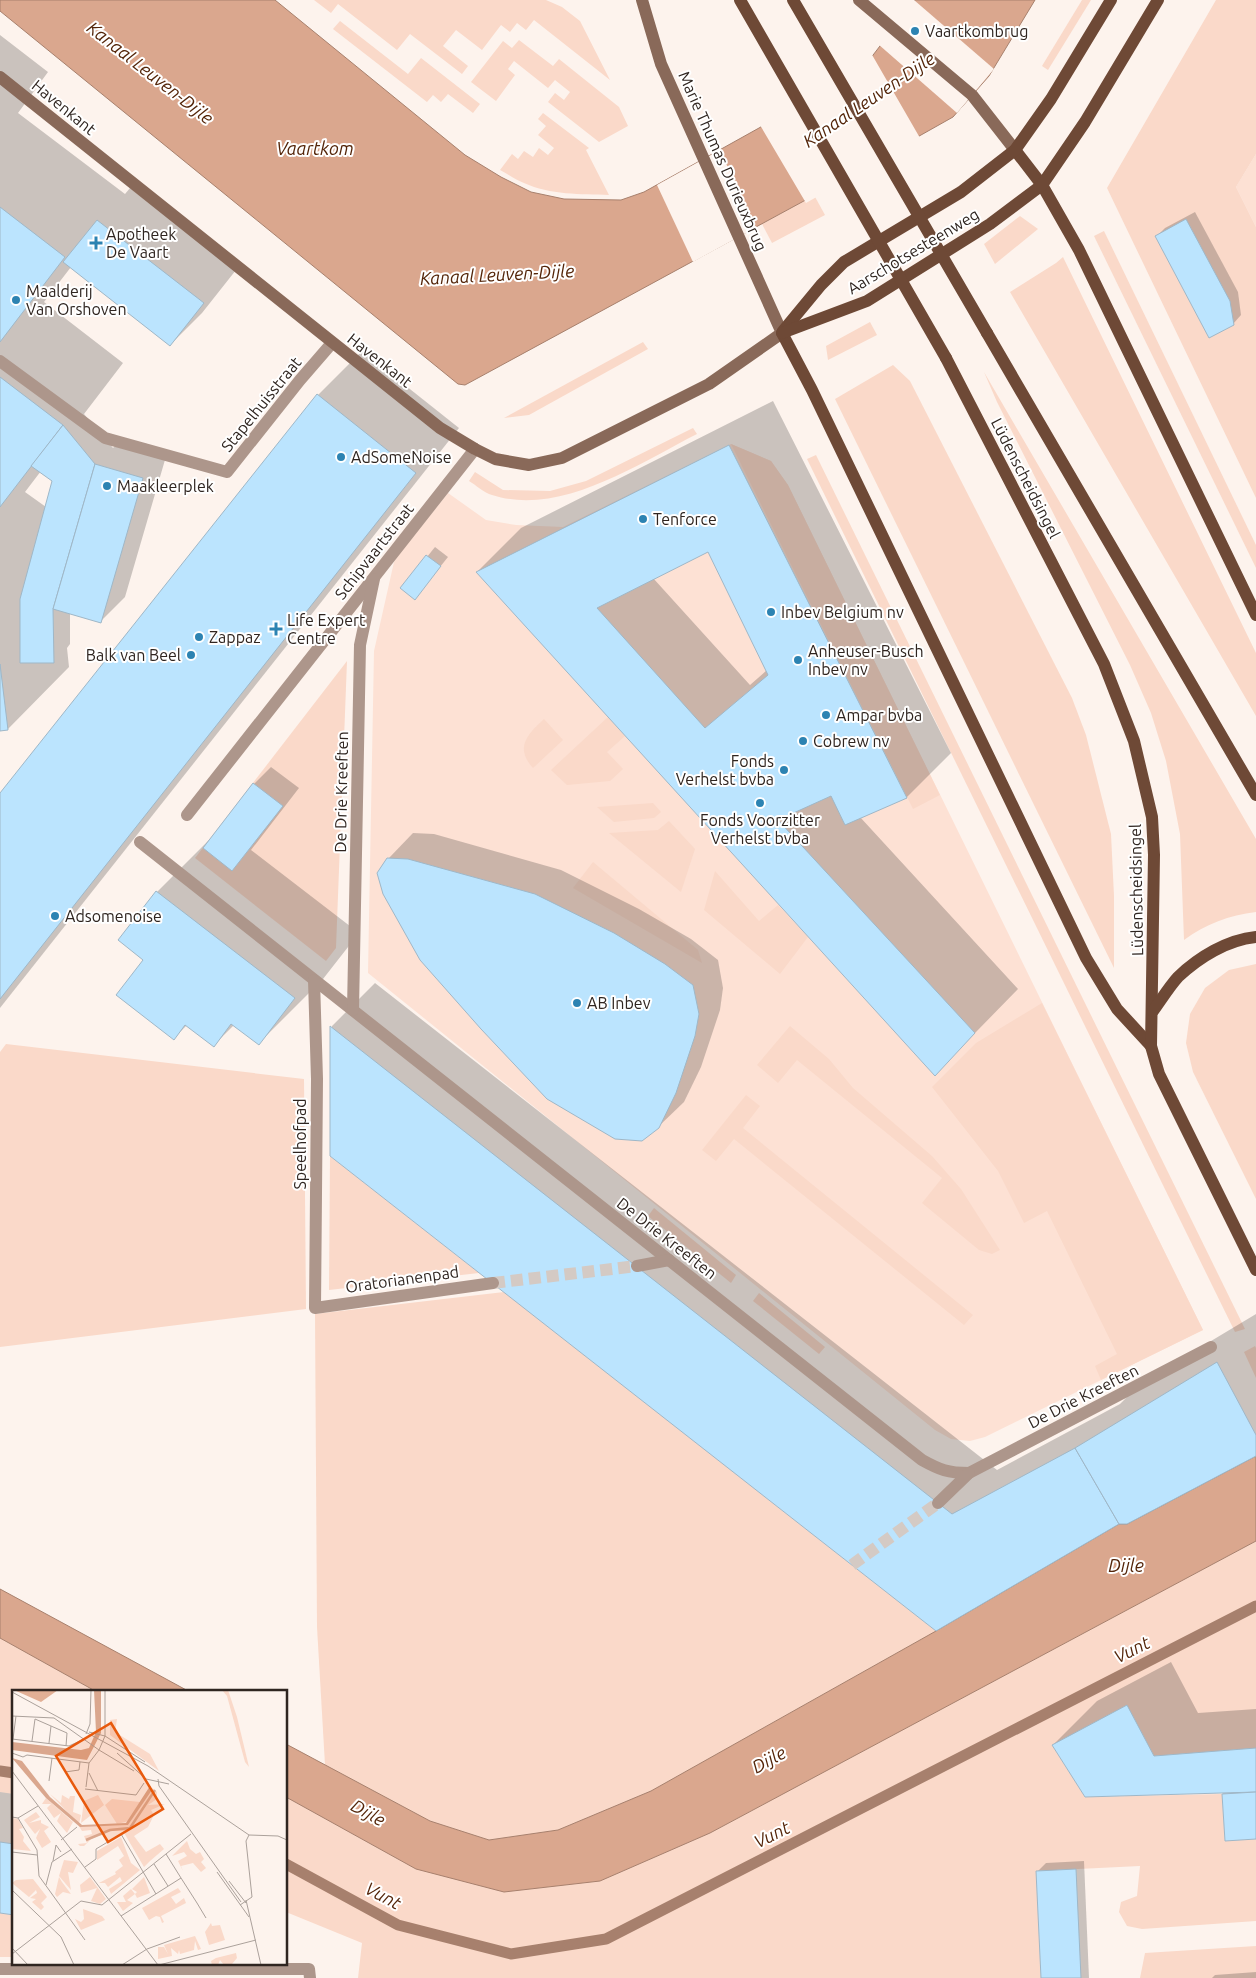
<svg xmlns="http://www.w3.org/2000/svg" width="1256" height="1978" viewBox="0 0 1256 1978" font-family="Ubuntu,sans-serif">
<rect width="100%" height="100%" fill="#fdf3ed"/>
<!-- built -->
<g fill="#fde1d4">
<path d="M1256,154V227L1236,187Z"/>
<path d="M731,444L771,461L788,485L1203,1330L985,1437L970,1441L951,1439L935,1430L368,973L374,651L394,562L400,553L448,493L486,520L516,525L563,527Z"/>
</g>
<!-- green -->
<g fill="#fad9c9">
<path d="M314,0H546L562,7L580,21L610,80L534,20L526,30L517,23L510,32L501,25L482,50L456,30L443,46L468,66L462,74L410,34L397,50L338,4L331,13Z"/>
<path d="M1082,0H1091L1048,70L1042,66Z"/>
<path d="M1216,0H1256V154L1236,187L1256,227V498L1107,188Z"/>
<path d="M340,21L408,74L421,58L480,104L473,113L448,94L441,102L433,95L427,102L333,29Z"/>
<path d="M519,40L553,66L559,59L619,107L628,126L599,142L548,102L555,93L564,100L570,92L555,80L548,88L514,61L508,69L515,75L496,101L471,82L503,41L512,48Z"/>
<path d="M543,113L589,148L586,150L609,195C581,194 550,195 524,183C516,180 508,174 500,170L512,154L518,159L524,151L533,157L539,148L548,155L554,148L538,135L546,126L538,119Z"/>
<path d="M814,195L825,215L772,243L762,224Z"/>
<path d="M1020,216L1038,229L995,264L984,244Z"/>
<path d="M1104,231L1256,545V568L1094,236Z"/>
<path d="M1063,257L1256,653V716L1010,292L1056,263Z"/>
<path d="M870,322L877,335L828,360L826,346Z"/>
<path d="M643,342L648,349L529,415L504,418Z"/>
<path d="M893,365L910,381L1072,698L1086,735L1111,834L1114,896V968L835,399Z"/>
<path d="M984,372L1256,839V912C1229,915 1206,924 1184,940L1180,834L1166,761L1151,713L1130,665L997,402Z"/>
<path d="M693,428L697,434C638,464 560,517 492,495C484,493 476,485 469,481L475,472L503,490L550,491L586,481Z"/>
<path d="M731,444L771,461L788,485L940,795L913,809Z"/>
<path d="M816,455L1245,1329L1235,1332L807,459Z"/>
<path d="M347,661L336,948L326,961L195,858Z"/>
<path d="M608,717L625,736L607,752L623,769L610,781L567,785L551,770Z"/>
<path d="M544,719L563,740L533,768C514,747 528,734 544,719Z"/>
<path d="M653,803L661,812L654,818L614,822L597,807Z"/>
<path d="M669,821L695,849L681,892L609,833L658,830Z"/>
<path d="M593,862L698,950L702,963L573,888Z"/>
<path d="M715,871L759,921L778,905L808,937L780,974L704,910Z"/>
<path d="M1256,964V1199L1193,1072L1186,1043L1190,1014L1205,988L1229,970Z"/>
<path d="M1042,1003L1203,1330L1101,1380L1095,1366L1117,1354L1047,1211L1024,1223L998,1171L932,1087L976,1043Z"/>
<path d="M790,1026L829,1059L853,1088L932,1156L961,1189L1000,1250L992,1254L979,1250L922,1203L942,1178L797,1060L778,1083L757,1065Z"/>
<path d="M6,1044L304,1079L306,1309L0,1347V1052Z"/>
<path d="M746,1095L760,1106L743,1128L973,1315L964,1325L734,1139L716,1161L702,1150Z"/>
<path d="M330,1156L479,1273L329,1290Z"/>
<path d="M654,1208L736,1275L731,1283L648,1216Z"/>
<path d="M504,1292L936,1631L651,1791L558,1830L489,1840L430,1821L325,1765L317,1627L315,1314Z"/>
<path d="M759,1293L825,1347L819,1354L753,1301Z"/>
<path d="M1255,1346L1256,1348V1378L1244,1352Z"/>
<path d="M1256,1541V1748L1154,1756L1127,1705L1052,1745L1085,1797L1222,1794L1225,1840L1256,1839V1921L1142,1929L1127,1926L1119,1912L1121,1902L1137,1896L1140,1866L1037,1871L1041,1978H358L362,1943L286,1912V1797L416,1869L600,1881L710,1833Z"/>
<path d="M0,1638L97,1692H14V1794L0,1792Z"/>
<path d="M0,1913L14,1915V1957H0Z"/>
<path d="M1256,1946V1978H1140L1145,1953Z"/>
</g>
<!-- water -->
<g fill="#daa78e" stroke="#a7806d">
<path d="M0,0H275L465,155L501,177L531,192L564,199L621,200L644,192L759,128L867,63L915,0H1035L989,76L953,117L802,202L465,385L458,384L0,11Z"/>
<path d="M1256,1456V1541L710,1833L600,1881L504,1892L416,1869L286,1797V1744L430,1821L489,1840L558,1830L651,1791L936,1631L1119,1524H1127Z"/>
<path d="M0,1589L190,1692H97L0,1638Z"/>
</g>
<!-- pier -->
<g fill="#fdf3ed">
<path d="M911,0H914L994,69L957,113L878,44Z"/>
<path d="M871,53L920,138L806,203L760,125L865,61Z"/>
<path d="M720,150L755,228L693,262L657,185Z"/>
</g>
<!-- shadow -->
<g fill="#0003" fill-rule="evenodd">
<path d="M0,35L48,72L18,113L125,194L130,188L236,270L202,313L170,345L71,267L44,302L123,363L84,414L113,448L121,440L167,453L125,597L100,622L70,613V644L67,648L69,667L8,729L0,730ZM41,471L53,481L46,507L25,492Z"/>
<path d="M1195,212L1238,292L1241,315L1233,324L1157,236L1165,228Z"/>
<path d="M362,351L459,428L0,1008V795L318,395Z"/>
<path d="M773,401L951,753L907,797L860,817L1018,989L935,1074L477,572L521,528ZM709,551L767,670L750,685L653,578Z"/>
<path d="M435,547L448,557L415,598L402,588Z"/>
<path d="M271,767L299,788L251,850L359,933L323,979L259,1043L234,1025L214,1045L187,1025L174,1038L145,959L120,940L157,892L216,833L254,784Z"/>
<path d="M413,833L434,834L561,870L639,909L691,939L718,960L723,988L720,1010L701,1067L684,1102L658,1127L388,859Z"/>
<path d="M375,983L997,1470L1120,1404L1141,1383L1256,1314V1455L1119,1522L936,1629L331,1155L332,1026Z"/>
<path d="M1171,1662L1198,1713L1256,1709V1837L1226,1839L1223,1793L1053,1745L1097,1701Z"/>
<path d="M0,1792L14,1794V1913L0,1911Z"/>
<path d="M1084,1861L1089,1978H1042L1038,1871L1046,1863Z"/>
<path d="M1256,1972V1978H1212L1215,1975Z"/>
</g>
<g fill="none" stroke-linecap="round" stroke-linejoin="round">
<!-- stream -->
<g stroke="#a7806d" stroke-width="11">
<path d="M0,1771L14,1773"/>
<path d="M286,1864L398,1925L511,1954L606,1939L1256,1606"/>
</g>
</g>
<!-- building -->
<g fill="#bbe4fe" stroke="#9fb7c7" fill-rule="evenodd">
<path d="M0,207L65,257L0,342Z"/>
<path d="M1186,219L1230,301L1234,325L1209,338L1155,236Z"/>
<path d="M97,220L204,303L170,346L63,262Z"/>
<path d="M0,377L63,425L0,507Z"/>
<path d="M317,394L416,473L0,999V793Z"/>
<path d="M63,425L95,464L53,609L54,663H20V599L52,481L31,466Z"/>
<path d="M729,445L907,798L845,825L831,796L778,820L975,1033L935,1076L476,572ZM708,552L768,675L705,728L597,608Z"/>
<path d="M95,464L143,478L101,623L53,609Z"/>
<path d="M426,555L441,566L415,600L400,588Z"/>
<path d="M0,664L8,730L0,731Z"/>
<path d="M253,783L283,806L232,871L203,848Z"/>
<path d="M387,858L408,859L535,894L614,933L665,964L693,985L699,1014L695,1036L676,1093L659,1128L642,1141L615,1139L547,1099L481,1029L420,960L383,894L377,873Z"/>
<path d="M156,891L295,998L259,1045L231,1024L214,1047L185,1025L174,1040L116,995L143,960L118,940Z"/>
<path d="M330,1026L952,1514L1075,1448L1119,1524L936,1631L330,1156Z"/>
<path d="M1217,1362L1256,1435V1456L1127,1524H1119L1075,1448Z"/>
<path d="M1127,1705L1154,1756L1256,1748V1792L1085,1797L1052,1745Z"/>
<path d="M1256,1792V1839L1225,1841L1222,1794Z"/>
<path d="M0,1842L14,1844V1915L0,1913Z"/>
<path d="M1076,1869L1081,1978H1041L1036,1871Z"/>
</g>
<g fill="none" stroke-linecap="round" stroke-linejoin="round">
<!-- street-tunnel -->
<g stroke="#d4cac4" stroke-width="12" stroke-dasharray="12 6" stroke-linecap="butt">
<path d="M493,1283L637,1266"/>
<path d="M852,1565L938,1503"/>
</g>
<!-- street -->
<g stroke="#ad968b" stroke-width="12">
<path d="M0,361L105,438L227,472L300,380L332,343"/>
<path d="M187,815L475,449"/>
<path d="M140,842L922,1460C940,1470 948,1473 969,1473L1211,1347"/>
<path d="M314,980L317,1079L315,1308L493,1283"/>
<path d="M353,1010L360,645L374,579"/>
<path d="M637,1266L669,1260"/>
<path d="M938,1503L969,1473"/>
<path d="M0,1969H309L310,1978"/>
</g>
<!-- secondary -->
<g stroke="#896959" stroke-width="12">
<path d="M859,0L972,95L1015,150"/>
<path d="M0,77L440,428L475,449L495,459L529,465L562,458L709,384L782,333L661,64L642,0"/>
</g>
<!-- primary -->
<g stroke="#6e4936" stroke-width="12">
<path d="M1015,150L1042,185L1079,250L1256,615"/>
<path d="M783,331L821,285L844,262L961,192L1015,150L1051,99L1111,0"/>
<path d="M782,333L812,390L1086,958L1117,1009L1151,1046"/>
<path d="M782,333L867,301L990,224L1042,185L1085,122L1158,0"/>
<path d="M987,333L1256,795"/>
<path d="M946,358L1104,664L1134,741L1152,817L1154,855L1151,1046L1159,1074L1256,1270"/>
<path d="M1153,1011C1161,1000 1169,987 1178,977C1199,957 1227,940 1256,937"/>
</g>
<!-- primary-bridge -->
<g stroke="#6e4936" stroke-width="12">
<path d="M740,0L946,358"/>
<path d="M793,0L987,333"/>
</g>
</g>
<!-- markers -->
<g fill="#2c83b2" stroke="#fff" stroke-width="2">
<circle cx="915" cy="31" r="5"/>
<path d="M93.5 235.5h5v5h5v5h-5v5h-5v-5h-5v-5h5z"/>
<circle cx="16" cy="300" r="5"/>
<circle cx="341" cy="457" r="5"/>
<circle cx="107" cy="486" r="5"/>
<circle cx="643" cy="519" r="5"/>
<circle cx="771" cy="612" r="5"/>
<path d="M273.5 621.5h5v5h5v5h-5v5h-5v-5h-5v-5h5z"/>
<circle cx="199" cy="637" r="5"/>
<circle cx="191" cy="655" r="5"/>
<circle cx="798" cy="660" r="5"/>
<circle cx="826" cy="715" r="5"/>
<circle cx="803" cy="741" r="5"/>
<circle cx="784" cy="770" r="5"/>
<circle cx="760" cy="803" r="5"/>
<circle cx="55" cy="916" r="5"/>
<circle cx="577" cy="1003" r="5"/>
</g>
<g text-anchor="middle" stroke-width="4" stroke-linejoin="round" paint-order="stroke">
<!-- poi labels -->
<g font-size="16" fill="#2f2520" stroke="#fff" text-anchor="start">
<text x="925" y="37">Vaartkombrug</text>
<text x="106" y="240">Apotheek<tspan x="106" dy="18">De Vaart</tspan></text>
<text x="26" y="297">Maalderij<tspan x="26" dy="18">Van Orshoven</tspan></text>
<text x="351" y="463">AdSomeNoise</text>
<text x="117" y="492">Maakleerplek</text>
<text x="653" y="525">Tenforce</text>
<text x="781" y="618">Inbev Belgium nv</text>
<text x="287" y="626">Life Expert<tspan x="287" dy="18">Centre</tspan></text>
<text x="209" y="643">Zappaz</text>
<text x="808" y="657">Anheuser-Busch<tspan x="808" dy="18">Inbev nv</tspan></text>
<text x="181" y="661" text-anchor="end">Balk van Beel</text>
<text x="836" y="721">Ampar bvba</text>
<text x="813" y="747">Cobrew nv</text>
<text x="774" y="767" text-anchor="end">Fonds<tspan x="774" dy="18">Verhelst bvba</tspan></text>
<text x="760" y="826" text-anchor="middle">Fonds Voorzitter<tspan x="760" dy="18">Verhelst bvba</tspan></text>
<text x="65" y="922">Adsomenoise</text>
<text x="587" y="1009">AB Inbev</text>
</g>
<!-- street labels -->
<g font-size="16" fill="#2f2520" stroke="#fff">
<text transform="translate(64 107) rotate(39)" y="6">Havenkant</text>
<text transform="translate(723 161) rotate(66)" y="6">Marie Thumas Durieuxbrug</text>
<text transform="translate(913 251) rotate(-31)" y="6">Aarschotsesteenweg</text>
<text transform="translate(380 360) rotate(38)" y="6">Havenkant</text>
<text transform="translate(261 404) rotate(-51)" y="6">Stapelhuisstraat</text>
<text transform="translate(1026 478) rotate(63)" y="6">Lüdenscheidsingel</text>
<text transform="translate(374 551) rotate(-52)" y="6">Schipvaartstraat</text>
<text transform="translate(341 792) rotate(-89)" y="6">De Drie Kreeften</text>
<text transform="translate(1136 890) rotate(-91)" y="6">Lüdenscheidsingel</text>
<text transform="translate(300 1144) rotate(-90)" y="6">Speelhofpad</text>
<text transform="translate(667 1238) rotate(38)" y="6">De Drie Kreeften</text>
<text transform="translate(402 1279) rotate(-8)" y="6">Oratorianenpad</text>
<text transform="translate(1083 1396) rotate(-27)" y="6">De Drie Kreeften</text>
</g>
<!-- water labels -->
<g font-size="18" font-style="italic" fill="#542509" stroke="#fff">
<text transform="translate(150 73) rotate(38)" y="6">Kanaal Leuven-Dijle</text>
<text transform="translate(869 100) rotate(-34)" y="6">Kanaal Leuven-Dijle</text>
<text x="315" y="155">Vaartkom</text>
<text transform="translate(497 275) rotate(-3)" y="6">Kanaal Leuven-Dijle</text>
<text x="1126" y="1572">Dijle</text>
<text transform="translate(1132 1650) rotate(-27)" y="6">Vunt</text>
<text transform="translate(769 1760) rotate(-29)" y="6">Dijle</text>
<text transform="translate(368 1813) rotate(29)" y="6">Dijle</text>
<text transform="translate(772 1835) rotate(-27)" y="6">Vunt</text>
<text transform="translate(383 1896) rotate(28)" y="6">Vunt</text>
</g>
</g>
<!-- overview -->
<g transform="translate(12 1690)">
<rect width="275" height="275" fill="#fdf3ed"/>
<path d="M210,0H216L225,27L237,77L233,72L215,6ZM105,29L103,42L138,64L147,81L98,45V30ZM140,98L145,102V109L136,115L153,114L139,120L142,125L136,137L122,146L134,162L148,154L152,159L138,171L132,177L111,141H98L79,149L72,156H68L66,154L75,153L72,146L80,144L79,140L70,141L67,136L116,135ZM38,104L49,113L50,105L57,109L58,106H63L61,122L69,125L67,134ZM86,105L92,115L69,133L72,111ZM34,108L61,132L55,143L45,131L49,123L42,128L35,118L39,114H30ZM100,109L128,112L117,131L105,134L93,115ZM24,122L28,127L17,133L29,130V133L37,137L32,141L39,152L30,158L24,148L28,139L23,144L12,130ZM0,128L6,129L11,138L7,139L12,147L11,151L19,161L0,159ZM109,147L119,173L128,180L99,204L97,199L110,191L108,187L96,197L93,193H87L104,184L103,182L111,176L107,170L112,166L106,156L85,170V161ZM175,151L178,159L184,164L188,162L192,169L189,172L194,178L189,182L181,173L169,176L171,181L166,171L175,166L172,162L160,166ZM52,170L66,172L61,183L56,182L59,200L47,186ZM47,187L50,192L59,204L51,202L45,207L43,204ZM78,187L94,209L88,214L79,211L85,198L69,203L68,195ZM132,187L138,203L125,208L123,204L125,202L120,199ZM21,189L35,207L29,213L32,217L29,220L20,212L24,209L18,208L25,203L24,200L17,207L0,193L4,190ZM166,198L169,202L159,207L164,214L172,208L174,213L149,226L152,232L150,233L148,227L144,226L137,230L130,218ZM119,199L123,204L115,210L121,213L111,221L105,212H114L111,206ZM71,219L90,226L93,230L69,240L63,229L69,232L72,229ZM199,233L200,236L208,235L213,250L197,255L193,242ZM183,246L189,259L186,260L183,251L182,260L168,264L167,260L166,264L159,258L160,266L146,269V257H152L156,264L152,255ZM224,263L225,268L220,274L212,275L208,270L206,275H200L199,271L204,268Z" fill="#fad9c9"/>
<path d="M2,0H46L29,12Z" fill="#e2af95"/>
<path d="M82,0H89V43L75,70L0,60V52L69,60L77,58L84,42ZM0,68L10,71L38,107L70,135L114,133L138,96L140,100L116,135L68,137L34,108Z" fill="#daa78e"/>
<path fill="none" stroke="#daa78e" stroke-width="2.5" d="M74,150L98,140L118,138L143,100"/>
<path fill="none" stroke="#aba19b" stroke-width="1" d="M0,2L136,76L237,145L266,146L275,150M0,26L42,28L87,60L77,73L15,65L11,67L0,63M23,29L55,43L54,56M77,42L93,46M74,44L78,34L79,0M93,46L133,72M0,49L57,56L70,50M1,49L4,26M20,51L23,29M37,53L39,36M87,60L93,46V0M87,60L122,81M105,63L134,89L157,94M0,81L146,275M53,82L67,80L68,72M77,83L86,101M146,89L147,96L229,212M37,91L40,68M74,97L77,73M73,99L124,105L132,93M0,127L6,128L26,116M6,128L25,160L27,186L73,250M49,150L65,137M0,162L25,165M154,164L169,188M41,171L44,155L49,162M142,174L156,196M73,177L84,169V159L109,144L144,204M205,182L237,227M217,191L234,213M34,195L40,172L60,159M0,200L49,247L62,275M234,210L249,275M185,213L194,228M228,215L240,207L234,151L237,145M109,226L169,188L185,213M0,258L16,275M0,264L69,211L90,215L179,144M110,275L135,259L168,247M147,275L244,250"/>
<path fill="#e8590c" fill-opacity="0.15" stroke="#e8590c" stroke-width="2.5" d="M99,33L151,119L96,152L44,66Z"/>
<rect width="275" height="275" fill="none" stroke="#2f2520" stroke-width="2.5"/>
</g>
</svg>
